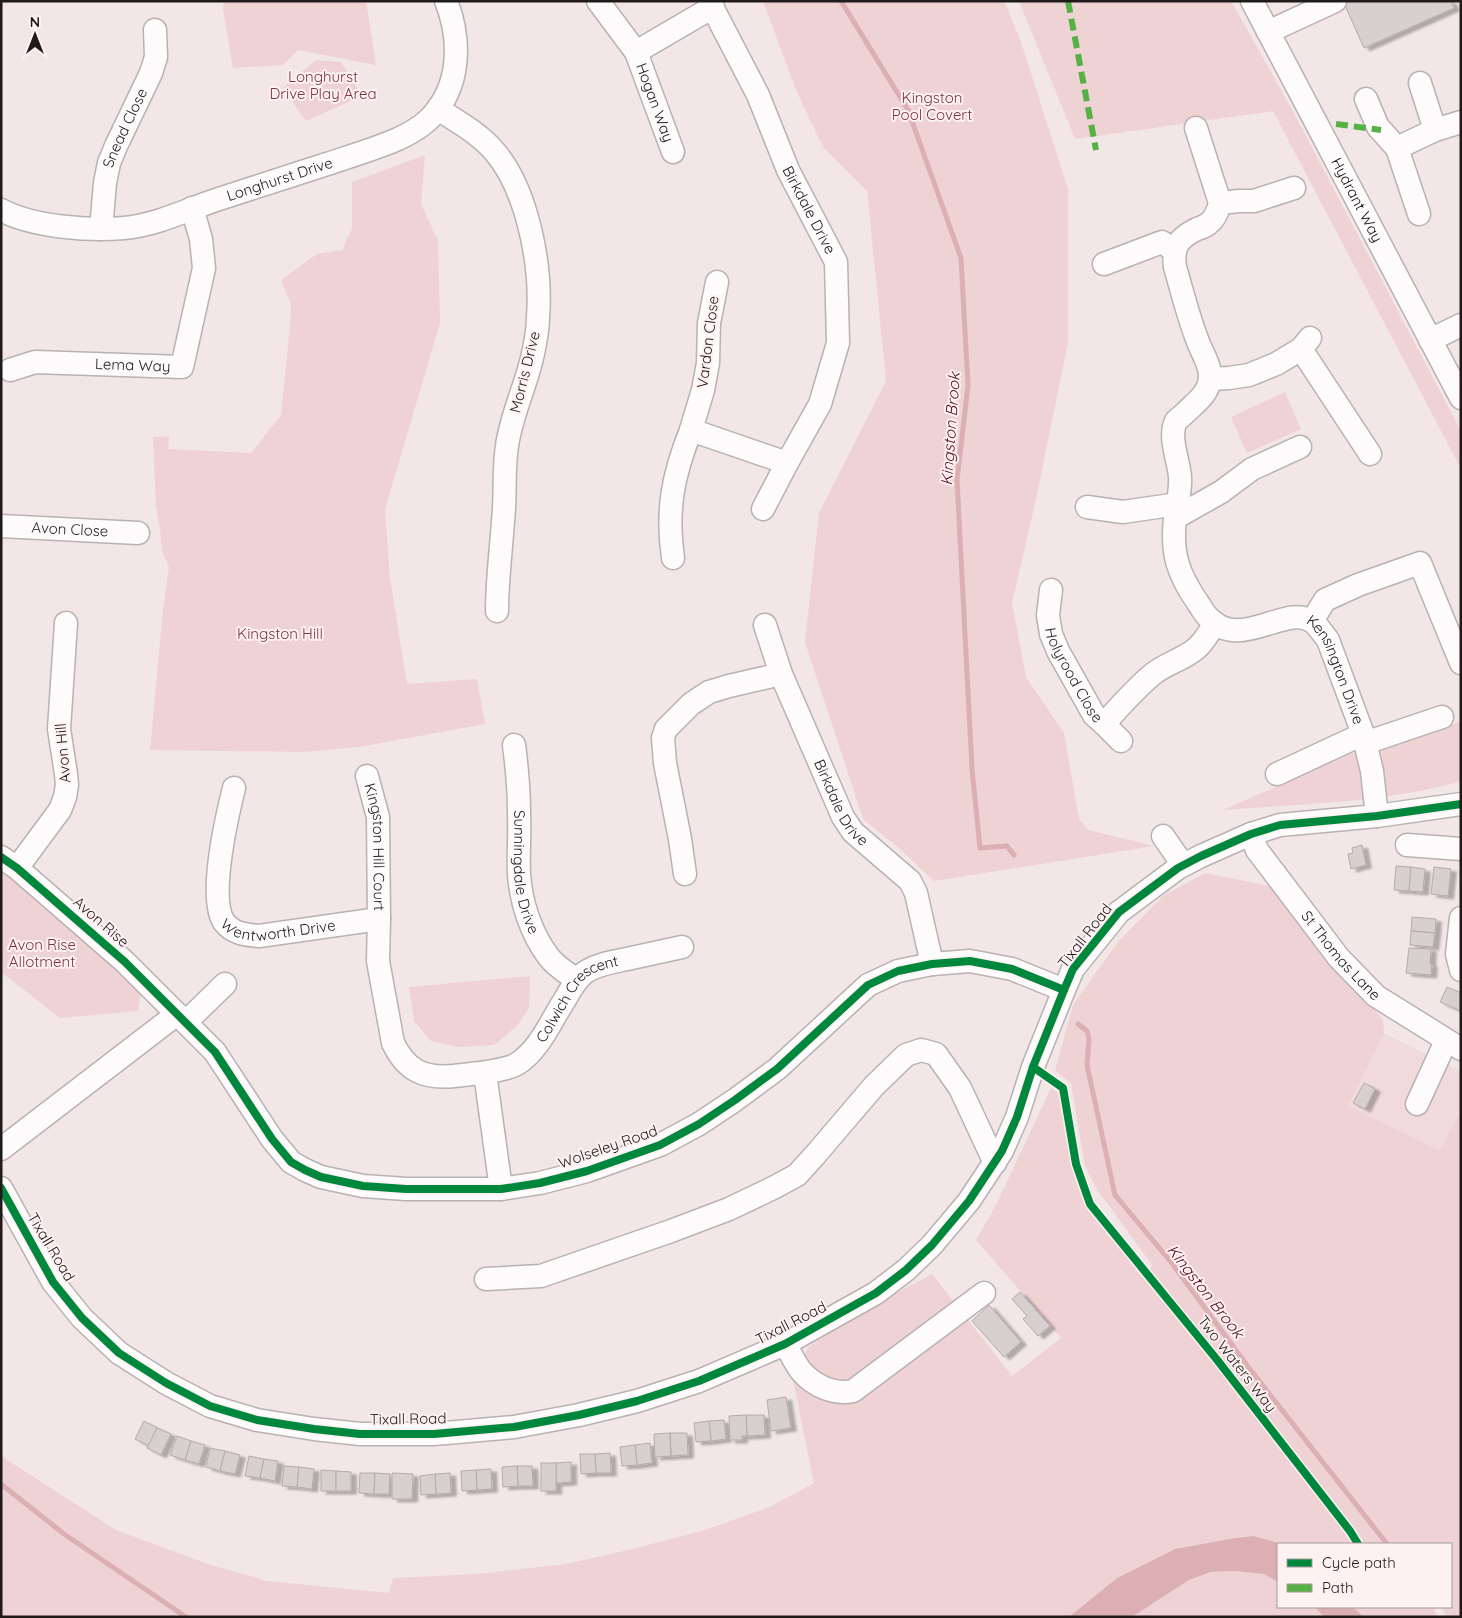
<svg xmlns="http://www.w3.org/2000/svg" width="1462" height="1618" viewBox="0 0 1462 1618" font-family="Quicksand,sans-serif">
<defs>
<filter id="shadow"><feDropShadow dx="5.5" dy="3" stdDeviation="1" flood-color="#0004"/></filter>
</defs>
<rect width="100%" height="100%" fill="#f2e6e7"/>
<!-- built -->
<path fill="#f0dadc" d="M1384,1033L1461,1071V1110L1440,1151L1347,1104Z"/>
<!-- green -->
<g fill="#efd2d4">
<path d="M224,1H366L376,65L298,50L283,65L233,68L223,9Z"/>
<path d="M763,1H1004L1020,39L1068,189V342L1036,499L1012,603L1026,677L1064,733L1079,819L1088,830L1154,846L934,881L900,849L863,819L805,642L819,513L886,381L867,191L823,147L796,90Z"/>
<path d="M1019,1H1231L1290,106L1461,431V469L1273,111L1075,139Z"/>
<path d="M316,60L341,62L362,96L306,121L283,88Z"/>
<path d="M425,155L421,204L438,241L440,323L385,509L390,578L407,684L477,679L485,724L359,747L304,752L150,750L163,610L169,567L162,551L160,528L156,507L153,437L169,436L168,449L251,453L281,415L290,326L291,304L281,280L317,254L342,250L352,228V182Z"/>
<path d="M1285,392L1301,429L1247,453L1231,417Z"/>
<path d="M1461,722V781C1384,803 1302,804 1223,810L1358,751Z"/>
<path d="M1,868L142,986L138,1011L60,1018L1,972Z"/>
<path d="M1205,873L1274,887L1383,1020L1384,1033L1348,1105L1440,1151L1461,1110V1617H1447L1441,1607L1434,1610L1438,1617H1364L1353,1607H1451V1544H1278L1275,1542L1254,1536L1235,1538L1175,1549L1117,1578L1069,1617H1V1456L116,1530L208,1564L267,1581L389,1593L393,1578L478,1574L566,1564L633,1549L708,1529L772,1506L814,1483L792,1375L804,1356L808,1347L862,1312L932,1274L1012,1376L1061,1338L976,1240L995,1207L1051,1088L1059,1093L1074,1176L1085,1199L1139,1274L1153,1266L1098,1191L1085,1166L1071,1083L1055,1071L1073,1005L1117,943L1163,896Z"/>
<path d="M530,976L529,1008L517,1026L494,1045L459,1047L431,1041L414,1021L409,987Z"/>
<path d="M1235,1571L1264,1574L1278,1582V1607H1315L1324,1617H1132L1189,1580L1211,1572Z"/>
</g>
<!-- water -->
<g fill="#dcafb3">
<path d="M1254,1536L1275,1542L1278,1544V1582L1264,1574L1235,1571L1211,1572L1189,1580L1132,1617H1069L1117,1578L1175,1549L1235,1538Z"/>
<path d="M1315,1607H1353L1364,1617H1324Z"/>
</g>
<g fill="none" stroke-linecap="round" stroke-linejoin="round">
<!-- stream -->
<g stroke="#dcafb3" stroke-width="5">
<path d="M841,1L908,110L961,258L968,385L957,480L972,769L980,848L1007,846L1014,855"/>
<path d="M1078,1024L1087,1031L1089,1039L1087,1065L1115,1195L1171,1262L1249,1368L1387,1544"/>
<path d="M1,1484L64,1534L186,1617"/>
</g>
</g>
<!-- building -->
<g fill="#d8cfd0" stroke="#b4abac" filter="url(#shadow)">
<path d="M1343,1H1451L1454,8L1364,48Z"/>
<path d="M1362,845L1366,865L1351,869L1348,854L1353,853L1352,848Z"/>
<path d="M1396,866L1411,867L1409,891L1394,890Z"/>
<path d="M1411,867L1425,869L1423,892L1409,891Z"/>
<path d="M1434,867L1451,869L1448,896L1431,894Z"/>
<path d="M1412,917L1436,919L1435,933L1411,931Z"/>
<path d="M1411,931L1435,933L1433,947L1410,945Z"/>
<path d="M1409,948L1431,949L1430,964H1432L1431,975L1406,973Z"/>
<path d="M1447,987L1461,993V1011L1440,1002Z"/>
<path d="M1364,1083L1375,1089L1365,1109L1353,1103Z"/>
<path d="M1020,1292L1050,1326L1038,1336L1023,1319L1027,1316L1012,1299Z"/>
<path d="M989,1305L1021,1342L1004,1357L972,1321Z"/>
<path d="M786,1397L791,1428L771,1431L767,1400Z"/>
<path d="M746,1415H764L765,1435L747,1436Z"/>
<path d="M746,1415L747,1436H742V1440H730L729,1416Z"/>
<path d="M724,1420L726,1439L711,1441L709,1421Z"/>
<path d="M144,1421L157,1428L149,1446L135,1439Z"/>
<path d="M709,1421L711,1441L696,1442L694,1423Z"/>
<path d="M157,1428L171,1434L161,1455L147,1448Z"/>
<path d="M670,1433H687L688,1455L671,1456Z"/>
<path d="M670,1433L671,1456L655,1457L654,1434Z"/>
<path d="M177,1436L191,1441L185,1460L170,1455Z"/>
<path d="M191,1441L205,1445L199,1464L185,1460Z"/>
<path d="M650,1443L652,1463L637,1465L635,1445Z"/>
<path d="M635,1445L637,1465L622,1466L620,1447Z"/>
<path d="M210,1448L225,1451L220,1471L206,1467Z"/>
<path d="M225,1451L240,1455L235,1474L220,1471Z"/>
<path d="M610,1453L611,1473H596L595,1454Z"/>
<path d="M580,1454H595L596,1473L581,1474Z"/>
<path d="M249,1456L264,1459L260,1478L245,1476Z"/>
<path d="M264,1459L278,1461L275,1481L260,1478Z"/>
<path d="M571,1462V1482L556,1483V1463Z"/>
<rect x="541" y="1463" width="15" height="28"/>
<path d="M284,1466L299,1467L297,1487L282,1486Z"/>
<path d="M517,1466H532L533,1486H518Z"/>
<path d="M517,1466L518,1486L503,1487L502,1467Z"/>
<path d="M299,1467L314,1469L312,1489L297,1487Z"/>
<path d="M491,1469L492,1489L477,1490L476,1470Z"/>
<path d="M321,1470L336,1471V1491H321Z"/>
<path d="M476,1470L477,1490L462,1491L461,1471Z"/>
<path d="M336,1471L351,1472V1491H336Z"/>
<path d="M360,1473H375L374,1494L359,1493Z"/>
<path d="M375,1473L390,1474L389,1494H374Z"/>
<path d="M392,1473L413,1474L412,1499H392Z"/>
<path d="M450,1473L451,1493L436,1494L435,1474Z"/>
<path d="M435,1474L436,1494L421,1495L420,1476Z"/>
</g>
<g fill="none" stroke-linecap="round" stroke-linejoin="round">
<!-- minor casing -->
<g stroke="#bab1b2" stroke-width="25">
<g id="minor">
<path d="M598,1L636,52L713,7"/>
<path id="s1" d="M709,1L758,95L788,170L836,262L838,343L820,404L787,463L763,509"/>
<path id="s2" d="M1252,1L1461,398"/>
<path d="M1268,32L1335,1"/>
<path id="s3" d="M636,52L673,152"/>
<path d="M1420,83L1435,130"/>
<path d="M1366,99L1378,127L1397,148L1435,130L1461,122"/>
<path d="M438,109C458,122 480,134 495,152C528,191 542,267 538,317C538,331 535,345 532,358C525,388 511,416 507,446C503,471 506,496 503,521C501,551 497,581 497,611"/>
<path id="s4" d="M1196,128L1220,203C1218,211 1215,219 1208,224C1205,226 1201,228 1197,229C1179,238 1172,246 1175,267C1182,291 1188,316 1197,339C1201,352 1211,364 1210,378C1209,394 1195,403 1184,414C1182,416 1178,419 1176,421C1168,437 1179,461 1180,477C1181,491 1177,505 1175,518C1171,554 1178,574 1198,603C1201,607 1203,612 1207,616C1239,654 1286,602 1313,622C1319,627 1323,634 1328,640L1363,734L1372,771L1377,816"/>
<path d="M1397,148L1419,214"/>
<path d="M1220,203L1239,201H1254L1294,188"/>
<path id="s5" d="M1,210C33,227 89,231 124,228C158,225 190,208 222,198C257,187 292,175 327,164C351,156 375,149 398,139C413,132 428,123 437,110C461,79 460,36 446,1"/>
<path id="s6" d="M101,229L105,183L109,163L116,146L151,73L156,57L155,30"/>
<path d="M1104,264L1162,242L1175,251"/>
<path d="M717,282L709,323L708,363L703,390L691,430L787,463"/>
<path d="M1430,340L1461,325"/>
<path d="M1301,349L1370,454"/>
<path id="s7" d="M10,370L35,362L182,367L204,268L201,239L192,208"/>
<path d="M1210,379L1229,378L1249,375L1276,364L1301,349L1310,338"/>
<path d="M1087,507L1123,512L1178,504"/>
<path d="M1175,518L1221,492L1252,469L1300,447"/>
<path id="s8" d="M1,526L138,533"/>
<path d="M673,558C666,510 673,475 691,430"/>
<path id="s9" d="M1051,590L1048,615L1051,634L1058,651L1094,715L1104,724C1119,707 1135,689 1153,674C1164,665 1178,661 1190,653C1202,646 1208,634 1215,623"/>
<path d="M1312,621L1325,600L1358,585L1420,563L1461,663"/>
<path id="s10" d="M765,625L781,674L843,817L853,832L910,881L916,893L932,964"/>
<path d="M1104,724L1121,741"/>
<path d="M1365,743L1442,717"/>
<path id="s11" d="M514,745C517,768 519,790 519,813C520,834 518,854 519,874C521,903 531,933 548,956C555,966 567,973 577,980"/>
<path d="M1277,774L1363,734"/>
<path id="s12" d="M367,776L378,817L379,919L378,961L393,1043C406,1070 423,1079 454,1076C469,1074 503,1072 517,1064C539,1050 550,1023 564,1001C570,991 576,978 587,971C599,964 613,962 627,959C645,955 664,951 682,947"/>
<path id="s13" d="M234,788C227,816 208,898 224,922C233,934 247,935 259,936L379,919"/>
<path id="s14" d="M1251,834L1257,850L1339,958L1376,996L1461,1049"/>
<path d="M1163,836L1183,865"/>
<path d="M1407,845L1461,849"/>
<path d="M1,857L17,868L125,962L215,1052L272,1139L291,1162L305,1170L321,1177L363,1186L406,1189H501L540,1183L587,1171L660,1145L699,1124L735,1100L777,1069L868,985L898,971L932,964L970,961L1012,969L1064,990"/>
<path d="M17,868L60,810L65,797L67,785L66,774L59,729L66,623"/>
<path d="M685,874L680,839L665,763L663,738L666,729L691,704L709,692L729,686L781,674"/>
<path d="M1461,918L1457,954L1461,970"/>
<path d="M186,1022L225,984"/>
<path d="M485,1073L501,1189"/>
<path d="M1417,1104L1446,1041"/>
<path d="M1,1149L177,1014"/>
<path d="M1,1188L53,1282L82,1318L119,1353L166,1383L210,1406L257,1420L314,1429L360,1434H434L514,1427L579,1415L637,1401L699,1381L785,1344L876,1293L906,1270L932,1245L969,1201L1002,1151L1017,1117L1033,1067L1064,990L1073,969L1119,912L1178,868L1201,856L1251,834L1280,825L1377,816L1461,804"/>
<path d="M486,1279L541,1276L671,1231L729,1209L773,1188L797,1175L816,1154L874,1086L906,1055L921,1050L936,1054L960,1088L995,1163"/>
<path d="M785,1344C790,1352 795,1363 801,1371C814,1386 834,1395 853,1391L984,1293"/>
</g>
</g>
<!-- minor -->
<use href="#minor" stroke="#fdfbfb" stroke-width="22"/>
<!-- quiet -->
<g stroke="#55b145" stroke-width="6" stroke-dasharray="12 6" stroke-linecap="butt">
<path d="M1068,1L1096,150"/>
<path d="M1336,124L1381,130"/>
</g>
<!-- cycleway casing -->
<g stroke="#fef1f2" stroke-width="11">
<g id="cycleway">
<path d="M1,857L17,868L125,962L215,1052L272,1139L291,1162L305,1170L321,1177L363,1186L406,1189H501L540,1183L587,1171L660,1145L699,1124L735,1100L777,1069L868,985L898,971L932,964L970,961L1012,969L1064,990"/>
<path d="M1033,1067L1063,1088L1076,1164L1090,1204L1218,1361L1350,1531L1358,1544"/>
<path d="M1,1188L53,1282L82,1318L119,1353L166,1383L210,1406L257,1420L314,1429L360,1434H434L514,1427L579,1415L637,1401L699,1381L785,1344L876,1293L906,1270L932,1245L969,1201L1002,1151L1017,1117L1033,1067L1064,990L1073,969L1119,912L1178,868L1201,856L1251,834L1280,825L1377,816L1461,804"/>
</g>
</g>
<!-- cycleway -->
<use href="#cycleway" stroke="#00873e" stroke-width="8"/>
</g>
<g text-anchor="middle" stroke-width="4" stroke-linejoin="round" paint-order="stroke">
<!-- park labels -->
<g font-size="15" fill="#7c343f" stroke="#fef1f2">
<text x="323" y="82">Longhurst<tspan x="323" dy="17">Drive Play Area</tspan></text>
<text x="932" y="103">Kingston<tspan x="932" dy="17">Pool Covert</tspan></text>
<text x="280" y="639">Kingston Hill</text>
<text x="42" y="950">Avon Rise<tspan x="42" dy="17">Allotment</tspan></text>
</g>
<!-- street labels -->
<g font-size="15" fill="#211a1a" stroke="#fef1f2">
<text dy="5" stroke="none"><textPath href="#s3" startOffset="54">Hogan Way</textPath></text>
<text dy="5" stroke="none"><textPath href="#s6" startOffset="105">Snead Close</textPath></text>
<text dy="5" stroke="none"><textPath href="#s5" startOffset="289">Longhurst Drive</textPath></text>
<text dy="5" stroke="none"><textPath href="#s2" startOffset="225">Hydrant Way</textPath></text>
<text dy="5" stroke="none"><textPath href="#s1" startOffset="232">Birkdale Drive</textPath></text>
<text transform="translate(708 342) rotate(-83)" y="5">Vardon Close</text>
<text dy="5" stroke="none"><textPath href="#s7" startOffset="124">Lema Way</textPath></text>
<text transform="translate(525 372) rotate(-76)" y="5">Morris Drive</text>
<text dy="5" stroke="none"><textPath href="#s8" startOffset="69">Avon Close</textPath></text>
<text dy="5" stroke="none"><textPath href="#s9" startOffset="91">Holyrood Close</textPath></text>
<text dy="5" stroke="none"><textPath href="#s4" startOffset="708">Kensington Drive</textPath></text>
<text transform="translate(63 753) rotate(-95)" y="5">Avon Hill</text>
<text dy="5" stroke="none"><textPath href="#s10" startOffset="194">Birkdale Drive</textPath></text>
<text dy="5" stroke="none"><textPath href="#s12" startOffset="72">Kingston Hill Court</textPath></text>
<text dy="5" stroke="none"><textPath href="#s11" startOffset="128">Sunningdale Drive</textPath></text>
<text dy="5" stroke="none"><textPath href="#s13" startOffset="194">Wentworth Drive</textPath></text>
<text transform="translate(101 922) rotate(41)" y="5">Avon Rise</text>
<text transform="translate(1085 936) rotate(-52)" y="5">Tixall Road</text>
<text dy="5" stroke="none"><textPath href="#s14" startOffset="152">St Thomas Lane</textPath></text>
<text dy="5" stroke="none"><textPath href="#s12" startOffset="501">Colwich Crescent</textPath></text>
<text transform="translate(608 1147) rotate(-19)" y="5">Wolseley Road</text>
<text transform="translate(51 1247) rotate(59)" y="5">Tixall Road</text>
<text transform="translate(791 1323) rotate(-27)" y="5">Tixall Road</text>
<text transform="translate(1237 1364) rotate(52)" y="5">Two Waters Way</text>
<text transform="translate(408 1419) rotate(-1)" y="5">Tixall Road</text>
</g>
<!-- water labels -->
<g font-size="16" font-style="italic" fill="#550f1f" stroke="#fef1f2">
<text transform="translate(950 429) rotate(-86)" y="6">Kingston Brook</text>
<text transform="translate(1206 1291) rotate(52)" y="6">Kingston Brook</text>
</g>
</g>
<!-- border -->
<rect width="1462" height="1618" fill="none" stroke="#211a1a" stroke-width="5"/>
<!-- legend -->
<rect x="1277" y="1543" width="175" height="65" fill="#fef1f2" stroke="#a69b9c"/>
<rect x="1287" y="1559" width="25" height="8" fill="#00873e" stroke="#a69b9c"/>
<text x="1322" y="1568" font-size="15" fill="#211a1a">Cycle path</text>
<rect x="1287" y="1584" width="25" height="8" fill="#55b145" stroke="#a69b9c"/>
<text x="1322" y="1593" font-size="15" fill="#211a1a">Path</text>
<!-- north arrow -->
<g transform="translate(35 35)" stroke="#fef1f2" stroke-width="4" paint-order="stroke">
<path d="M0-4L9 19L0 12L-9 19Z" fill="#211a1a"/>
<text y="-8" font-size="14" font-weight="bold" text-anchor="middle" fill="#211a1a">N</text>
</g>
</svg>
